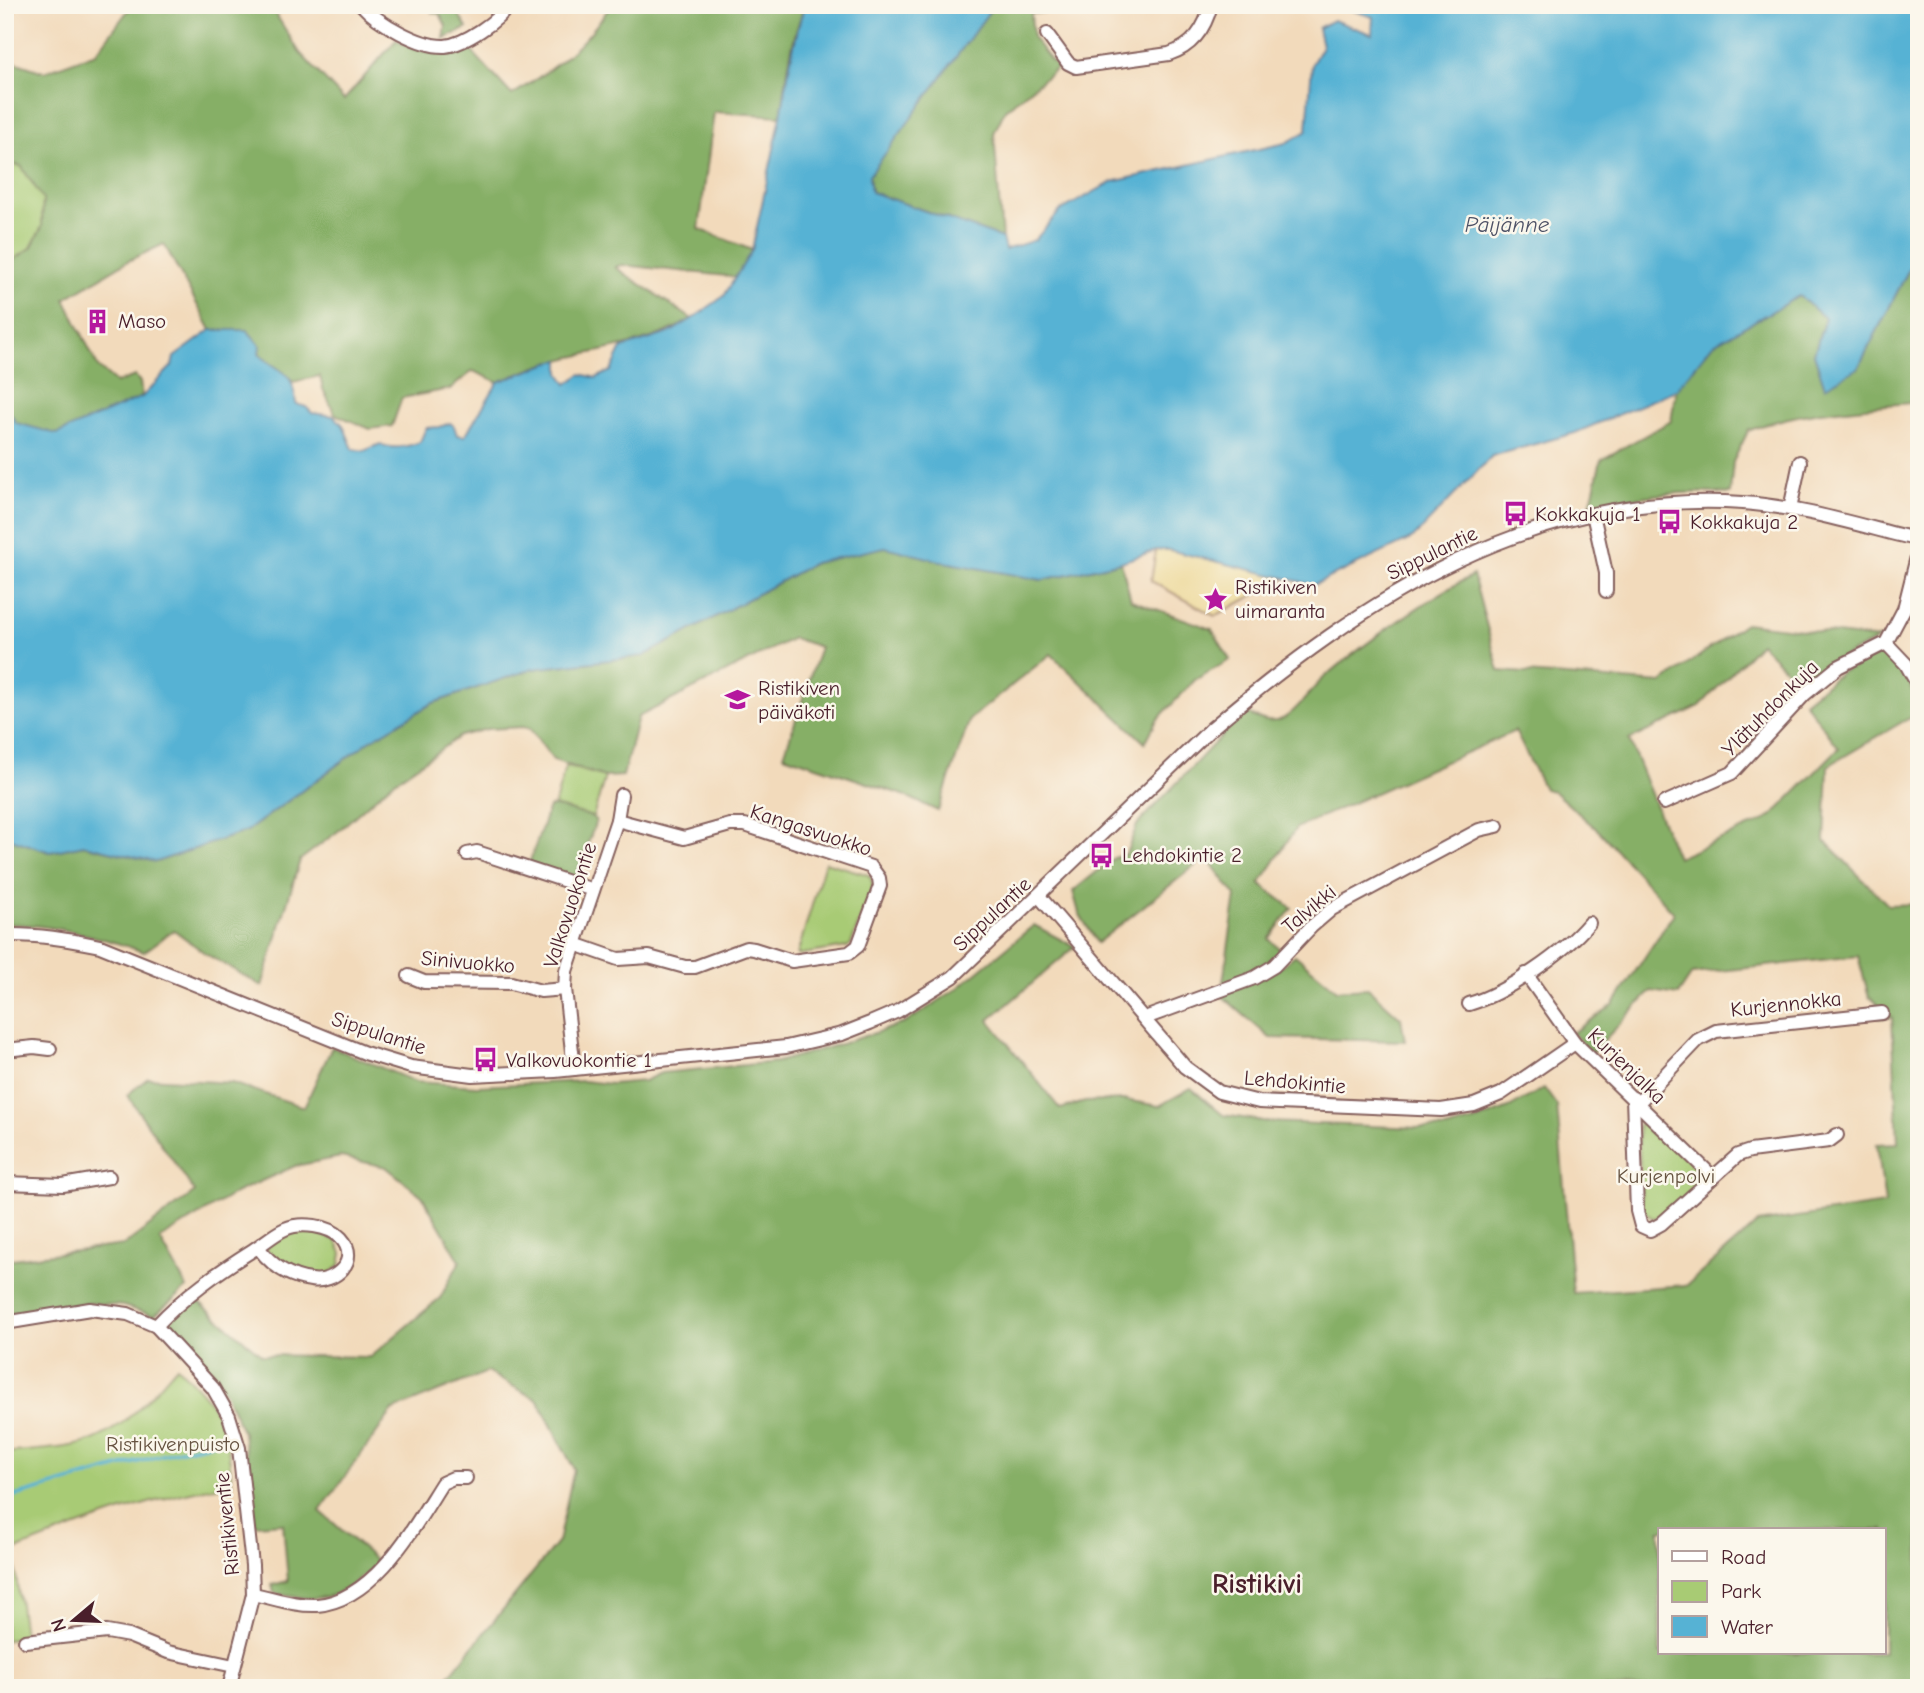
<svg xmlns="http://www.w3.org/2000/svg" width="1924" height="1693" font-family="'Comic Neue',sans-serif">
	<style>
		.green { fill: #a8cb74; stroke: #797550; stroke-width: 2 }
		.forest { fill: #86af66; stroke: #686748; stroke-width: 2; fill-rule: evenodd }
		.sand { fill: #eeda9e; stroke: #9c7c64; stroke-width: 2 }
		.water { fill: #56b2d4; stroke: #506880; stroke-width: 2 }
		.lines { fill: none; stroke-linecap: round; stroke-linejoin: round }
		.stream { stroke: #56b2d4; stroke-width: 3.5 }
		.minor-casing { stroke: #85605d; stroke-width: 16 }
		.minor { stroke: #fff; stroke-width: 12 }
		.labels { text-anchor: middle; stroke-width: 5; stroke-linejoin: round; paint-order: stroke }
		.poi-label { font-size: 21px; fill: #4a1f2b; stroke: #fbf7ec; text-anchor: start }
		.street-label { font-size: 21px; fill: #4a1f2b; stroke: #fbf7ec }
		.park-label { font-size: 21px; fill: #665341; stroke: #fbf7ec }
		.water-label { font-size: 23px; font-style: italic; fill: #4e5266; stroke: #fbf7ec }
		.district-label { font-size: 28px; font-weight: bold; fill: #4a1f2b; stroke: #fbf7ec }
	</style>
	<rect width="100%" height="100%" fill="#fbf7ec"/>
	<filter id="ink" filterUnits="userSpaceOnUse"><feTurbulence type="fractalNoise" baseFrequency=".0143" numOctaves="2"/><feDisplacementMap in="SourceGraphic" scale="14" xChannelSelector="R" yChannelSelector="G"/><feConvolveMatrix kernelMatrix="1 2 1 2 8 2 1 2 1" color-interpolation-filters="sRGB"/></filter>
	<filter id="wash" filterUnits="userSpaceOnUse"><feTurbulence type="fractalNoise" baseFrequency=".00686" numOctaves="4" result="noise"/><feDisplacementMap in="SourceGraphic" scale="28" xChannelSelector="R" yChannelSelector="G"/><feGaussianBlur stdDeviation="1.57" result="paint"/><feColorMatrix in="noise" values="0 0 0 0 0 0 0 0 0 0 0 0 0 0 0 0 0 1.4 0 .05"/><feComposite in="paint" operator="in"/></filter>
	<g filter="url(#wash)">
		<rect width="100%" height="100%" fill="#f2dabb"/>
		<g class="green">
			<path d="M 5,163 L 21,166 L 43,198 L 42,227 L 31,248 L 12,261 L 5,269 Z"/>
			<path d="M 566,766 L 605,777 L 593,817 L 554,806 Z"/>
			<path d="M 825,862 L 866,874 L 870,876 L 873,886 L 851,944 L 847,947 L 797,955 Z"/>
			<path d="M 1645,1119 L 1696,1166 L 1700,1173 C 1701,1187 1666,1217 1652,1218 L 1642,1210 L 1638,1125 Z"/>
			<path d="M 294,1230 L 313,1232 L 336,1240 L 342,1253 L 340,1265 L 327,1276 C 308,1274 274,1268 266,1247 Z"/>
			<path d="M 177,1366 C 192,1382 210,1398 219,1418 C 229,1439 230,1463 232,1484 C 156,1496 85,1523 13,1551 L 24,1635 L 5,1641 L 5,1453 C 28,1450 53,1450 76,1445 C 120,1436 149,1398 177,1366 Z"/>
		</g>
		<g class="forest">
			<path d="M 132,5 L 270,5 L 300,53 L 344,100 L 396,40 C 422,55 439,55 467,46 L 512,95 C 553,69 584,47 611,5 L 806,5 C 790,38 787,80 781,116 L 714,112 L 699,229 L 752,250 L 736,277 L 622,265 L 615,267 L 692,319 C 644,347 607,348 556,361 C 536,366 517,375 498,382 L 473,371 L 450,389 L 402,398 L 392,426 L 370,429 L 335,414 L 323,389 L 320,376 L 293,382 C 284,373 281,370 270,364 C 259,357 253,342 247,330 L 211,330 L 164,244 L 128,261 L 65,299 L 98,367 L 116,383 L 135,376 L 140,382 L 142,397 L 57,435 L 16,423 L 5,403 L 5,269 L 12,261 L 31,248 L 42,227 L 43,199 L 21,166 L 5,163 L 5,59 L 44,72 L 96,53 Z"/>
			<path d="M 433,5 L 453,5 L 467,28 L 444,39 L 446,26 L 440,14 L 432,13 Z"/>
			<path d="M 994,5 L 1054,5 L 1055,11 L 1031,14 L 1033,38 L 1057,68 L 1005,110 L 994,133 L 1002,238 L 871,192 L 869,175 Z"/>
			<path d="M 1919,268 L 1919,402 C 1863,408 1800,409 1748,431 L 1733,462 L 1730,494 C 1683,489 1635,497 1590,506 L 1601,460 L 1671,421 L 1676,390 L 1712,345 L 1799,296 L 1825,318 L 1814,354 L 1825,386 L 1858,368 L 1909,269 Z"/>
			<path d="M 885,546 L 944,562 L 1042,580 L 1121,562 L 1131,600 L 1212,629 L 1230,660 L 1195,680 L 1157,720 L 1145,743 L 1051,654 L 970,719 L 938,811 L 906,796 L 784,755 L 820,647 L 793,638 L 638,717 L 623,776 L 605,777 L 553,760 L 530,729 L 523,727 L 487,729 L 460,736 L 392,783 L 337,832 L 300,860 L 262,986 L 206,954 L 174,930 L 144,952 C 99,936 53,924 5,924 L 5,837 L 50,852 L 83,845 L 156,862 L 247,831 L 371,740 L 433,703 L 532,669 L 644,656 L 814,563 Z"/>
			<path d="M 1473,575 L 1499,671 L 1662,683 L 1745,623 L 1879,639 L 1837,660 L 1803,687 L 1760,643 L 1700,706 L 1629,740 L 1677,858 L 1770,818 L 1839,748 L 1804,702 L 1841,672 L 1885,652 L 1910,682 L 1919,712 L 1828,766 L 1825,841 L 1888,905 L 1919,904 L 1919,1688 L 439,1688 L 558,1542 L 574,1469 L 538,1400 L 487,1372 L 393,1410 L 320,1511 L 378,1562 C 342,1598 323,1605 274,1593 L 272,1585 L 288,1581 L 283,1523 L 255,1525 L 243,1433 L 225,1393 L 173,1333 L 169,1322 L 193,1297 L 262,1355 L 370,1357 L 440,1298 L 460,1261 L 422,1196 L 386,1167 L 341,1157 L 295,1166 L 237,1192 L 160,1239 L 187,1288 L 154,1316 L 123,1306 L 91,1303 L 5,1314 L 5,1260 L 124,1245 L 195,1192 L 127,1095 L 148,1078 L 232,1083 L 304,1107 L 332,1047 L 416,1082 L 477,1086 L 584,1081 L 611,1084 L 644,1081 L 661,1073 L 777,1062 L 844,1043 L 905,1023 L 958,988 L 1034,925 L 1075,947 L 989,1020 L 1060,1109 L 1085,1102 L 1125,1100 L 1159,1106 L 1191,1088 L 1223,1115 L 1269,1122 L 1446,1129 L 1478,1120 L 1509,1108 L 1544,1088 L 1557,1106 L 1573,1293 L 1687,1285 L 1758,1223 L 1885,1204 L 1877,1144 L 1898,1143 L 1892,1017 L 1879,1018 L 1877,1003 L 1869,997 L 1858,956 L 1692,974 L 1678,995 L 1651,991 L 1592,1053 L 1572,1033 L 1613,1005 L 1674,913 L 1601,833 L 1553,791 L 1544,789 L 1515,731 L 1296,828 L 1260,884 L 1292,908 L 1269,939 L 1281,950 C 1265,967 1244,974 1223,982 L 1236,896 L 1206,857 L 1097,943 L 1079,913 L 1073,891 L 1114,858 L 1126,854 L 1137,825 L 1244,712 C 1257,718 1270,726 1284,718 C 1301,708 1311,688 1326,676 C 1373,637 1419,604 1473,575 ZM 1660,1530 L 1884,1530 L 1884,1653 L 1660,1653 Z"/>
			<path d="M 554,806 L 593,817 L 596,821 L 575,880 L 529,864 L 549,807 Z"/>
			<path d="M 1295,955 L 1337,990 L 1368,988 L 1401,1018 L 1405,1041 L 1270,1038 L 1221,995 L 1277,970 Z"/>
		</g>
		<path class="sand" d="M 1156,550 L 1169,550 L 1286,578 L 1215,616 L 1151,581 Z"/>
		<path class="water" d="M 806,5 L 994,5 L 869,176 L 871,192 L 1002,238 L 1005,250 L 1035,240 L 1060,211 L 1112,182 L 1286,143 L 1307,131 L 1312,64 L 1322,46 L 1318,28 L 1333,20 L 1372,34 L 1373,17 L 1335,5 L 1919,5 L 1919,268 L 1909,269 L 1858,368 L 1825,387 L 1814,354 L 1825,318 L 1799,296 L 1712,345 L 1676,390 L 1575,433 L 1492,456 L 1413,538 L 1314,585 L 1169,550 L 1156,550 L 1121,562 L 1042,580 L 944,562 L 885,547 L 814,563 L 644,656 L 532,669 L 433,703 L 371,740 L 247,831 L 156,862 L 84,845 L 50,852 L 5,837 L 5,403 L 16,423 L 57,434 L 142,397 L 172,366 L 174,357 L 211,330 L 247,330 L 260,345 L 259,354 C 282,376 292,366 296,404 L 306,407 L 312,413 L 334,416 L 343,425 L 353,449 L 364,451 L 380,444 C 393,450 406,447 420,442 L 426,428 L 440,427 L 450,423 L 454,426 L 457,435 L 465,436 L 498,382 L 554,361 L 560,360 L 560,373 L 567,384 L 581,374 L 596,378 L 611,371 L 622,348 L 669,333 L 692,319 L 724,296 L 752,250 L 781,116 L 791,58 L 801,16 Z"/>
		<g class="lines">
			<path class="stream" d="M 15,1496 L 177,1451 L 222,1441"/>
		</g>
	</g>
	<g filter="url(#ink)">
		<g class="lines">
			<defs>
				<g id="minor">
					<path d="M 362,5 C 378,23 420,47 445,46 C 465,44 498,21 509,5"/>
					<path d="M 1047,34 L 1068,63 L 1076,67 L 1169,54 C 1193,46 1205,29 1211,5"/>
					<path d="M 1790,509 L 1800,462"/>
					<path d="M 1593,514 L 1606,573 L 1606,591"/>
					<path d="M 1886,643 L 1906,664 L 1919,687"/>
					<path d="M 1664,803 L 1732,773 L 1805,694 L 1838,667 L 1886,643 L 1904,609 L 1919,549"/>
					<path d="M 467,854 L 477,852 L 593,890"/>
					<path d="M 1039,896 L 1185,1067 L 1219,1092 L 1259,1102 L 1441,1110 L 1474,1105 L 1501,1094 L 1575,1043"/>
					<path d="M 5,935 C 38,934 68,939 100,946 L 365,1053 L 411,1067 L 472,1075 L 555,1071 L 786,1047 L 842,1034 L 870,1023 L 898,1011 L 953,977 L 1212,728 C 1365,597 1533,489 1743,503 C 1802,507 1861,526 1919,540"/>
					<path d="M 575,944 L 618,959 L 649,957 L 685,967 L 695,967 L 746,948 L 754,949 L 792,961 L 849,953 L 858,946 L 880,886 L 879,878 L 871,867 L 745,825 L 730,825 L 684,838 L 617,820"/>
					<path d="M 1526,974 L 1575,1043 L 1712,1176"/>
					<path d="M 409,976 L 424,982 L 511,983 L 541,991 L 565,989"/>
					<path d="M 1469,1004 C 1506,993 1564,953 1589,923"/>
					<path d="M 1145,1018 L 1254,978 L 1274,966 L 1311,927 L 1332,909 L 1479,830 L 1497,826"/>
					<path d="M 5,1050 L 34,1047 L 50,1049"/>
					<path d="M 574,1069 L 565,989 L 566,971 L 617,820 L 621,795"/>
					<path d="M 1633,1098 L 1637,1211 L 1641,1226 L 1650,1230 L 1661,1224 L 1738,1155 L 1750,1151 L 1829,1141 L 1837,1135"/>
					<path d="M 1638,1103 L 1698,1040 L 1716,1031 L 1882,1013"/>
					<path d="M 5,1183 L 63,1185 L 109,1177"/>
					<path d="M 5,1323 L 90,1309 L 128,1314 L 156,1326 L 213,1388 L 229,1416 L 239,1448 L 252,1565 L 253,1594 L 229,1688"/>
					<path d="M 156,1326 C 185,1295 218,1272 253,1250 C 264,1243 274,1234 285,1229 C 300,1222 329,1225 341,1238 C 361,1260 335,1284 311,1280 C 288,1277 271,1265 258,1247"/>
					<path d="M 253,1594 C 274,1598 295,1606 317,1605 C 375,1600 414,1527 442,1483 L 453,1478 L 466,1478"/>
					<path d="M 25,1641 L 107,1632 L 129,1636 L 168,1652 L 234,1666"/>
				</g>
			</defs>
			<use href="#minor" class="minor-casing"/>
			<use href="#minor" class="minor"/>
		</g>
	</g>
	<defs>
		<symbol id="building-bare" viewBox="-9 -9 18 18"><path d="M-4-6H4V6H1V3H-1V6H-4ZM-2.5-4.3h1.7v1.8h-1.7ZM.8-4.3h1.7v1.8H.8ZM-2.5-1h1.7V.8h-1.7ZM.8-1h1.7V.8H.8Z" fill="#b5179e" stroke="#fbf7ec" stroke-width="2.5" paint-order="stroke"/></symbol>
		<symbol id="bus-bare" viewBox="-9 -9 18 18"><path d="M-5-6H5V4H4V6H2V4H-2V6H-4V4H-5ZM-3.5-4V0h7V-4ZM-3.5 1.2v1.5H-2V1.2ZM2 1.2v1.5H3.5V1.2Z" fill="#b5179e" stroke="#fbf7ec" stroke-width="2.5" paint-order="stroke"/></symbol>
		<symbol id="sight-bare" viewBox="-9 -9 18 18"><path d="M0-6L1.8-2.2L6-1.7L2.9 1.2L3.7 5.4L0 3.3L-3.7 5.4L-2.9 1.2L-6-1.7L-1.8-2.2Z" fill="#b5179e" stroke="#fbf7ec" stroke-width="2.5" paint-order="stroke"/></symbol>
		<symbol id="school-bare" viewBox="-9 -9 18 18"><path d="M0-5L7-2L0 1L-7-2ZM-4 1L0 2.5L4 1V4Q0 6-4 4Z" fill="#b5179e" stroke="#fbf7ec" stroke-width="2.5" paint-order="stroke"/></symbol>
	</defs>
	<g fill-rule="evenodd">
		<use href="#building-bare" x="80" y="304" width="35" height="35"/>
		<use href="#bus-bare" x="1498" y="496" width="35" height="35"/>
		<use href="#bus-bare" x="1652" y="504" width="35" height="35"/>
		<use href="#sight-bare" x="1198" y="582" width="35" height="35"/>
		<use href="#school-bare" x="720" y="682" width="35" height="35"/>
		<use href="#bus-bare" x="1084" y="838" width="35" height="35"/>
		<use href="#bus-bare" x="468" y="1042" width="35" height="35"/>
	</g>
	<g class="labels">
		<g class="poi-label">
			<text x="118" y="328">Maso</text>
			<text x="1535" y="521">Kokkakuja 1</text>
			<text x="1690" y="529">Kokkakuja 2</text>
			<text x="1235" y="594">Ristikiven<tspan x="1235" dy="24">uimaranta</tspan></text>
			<text x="758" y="695">Ristikiven<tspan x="758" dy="24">päiväkoti</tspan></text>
			<text x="1122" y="862">Lehdokintie 2</text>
			<text x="506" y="1067">Valkovuokontie 1</text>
		</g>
		<g class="street-label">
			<text transform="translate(1432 553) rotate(-26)" y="7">Sippulantie</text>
			<text transform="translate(1770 708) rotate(-45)" y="7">Ylätuhdonkuja</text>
			<text transform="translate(811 830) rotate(18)" y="7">Kangasvuokko</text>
			<text transform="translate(570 905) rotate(-72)" y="7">Valkovuokontie</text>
			<text transform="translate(1309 909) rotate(-40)" y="7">Talvikki</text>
			<text transform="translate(992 914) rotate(-43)" y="7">Sippulantie</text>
			<text transform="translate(468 962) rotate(5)" y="7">Sinivuokko</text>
			<text transform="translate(1786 1004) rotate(-6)" y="7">Kurjennokka</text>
			<text transform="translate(379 1033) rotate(18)" y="7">Sippulantie</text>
			<text transform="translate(1627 1066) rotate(44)" y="7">Kurjenjalka</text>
			<text transform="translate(1295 1082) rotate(5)" y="7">Lehdokintie</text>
			<text transform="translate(227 1524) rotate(-96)" y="7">Ristikiventie</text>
		</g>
		<g class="park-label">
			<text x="1666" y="1183">Kurjenpolvi</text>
			<text x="173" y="1451">Ristikivenpuisto</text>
		</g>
		<g class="water-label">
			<text x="1507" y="232">Päijänne</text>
		</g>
		<g class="district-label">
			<text x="1257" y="1593">Ristikivi</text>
		</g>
	</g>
	<rect width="1924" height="1693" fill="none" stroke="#fbf7ec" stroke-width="28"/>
	<rect x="1658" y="1528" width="228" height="126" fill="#fbf7ec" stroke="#b4a19f" stroke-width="2"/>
	<rect x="1672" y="1551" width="35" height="10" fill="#ffffff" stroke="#b4a19f" stroke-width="2"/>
	<text x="1721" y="1564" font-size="21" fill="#4a1f2b">Road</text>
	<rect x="1672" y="1581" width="35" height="21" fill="#a8cb74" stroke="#b4a19f" stroke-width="2"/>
	<text x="1721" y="1598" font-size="21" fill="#4a1f2b">Park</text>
	<rect x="1672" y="1616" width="35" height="21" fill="#56b2d4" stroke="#b4a19f" stroke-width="2"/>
	<text x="1721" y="1634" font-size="21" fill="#4a1f2b">Water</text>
	<g transform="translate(74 1620) rotate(251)" stroke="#fbf7ec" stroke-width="5" paint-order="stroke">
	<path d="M0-5L12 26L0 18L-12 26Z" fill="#4a1f2b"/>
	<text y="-10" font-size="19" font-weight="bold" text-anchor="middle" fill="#4a1f2b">N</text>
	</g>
</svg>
